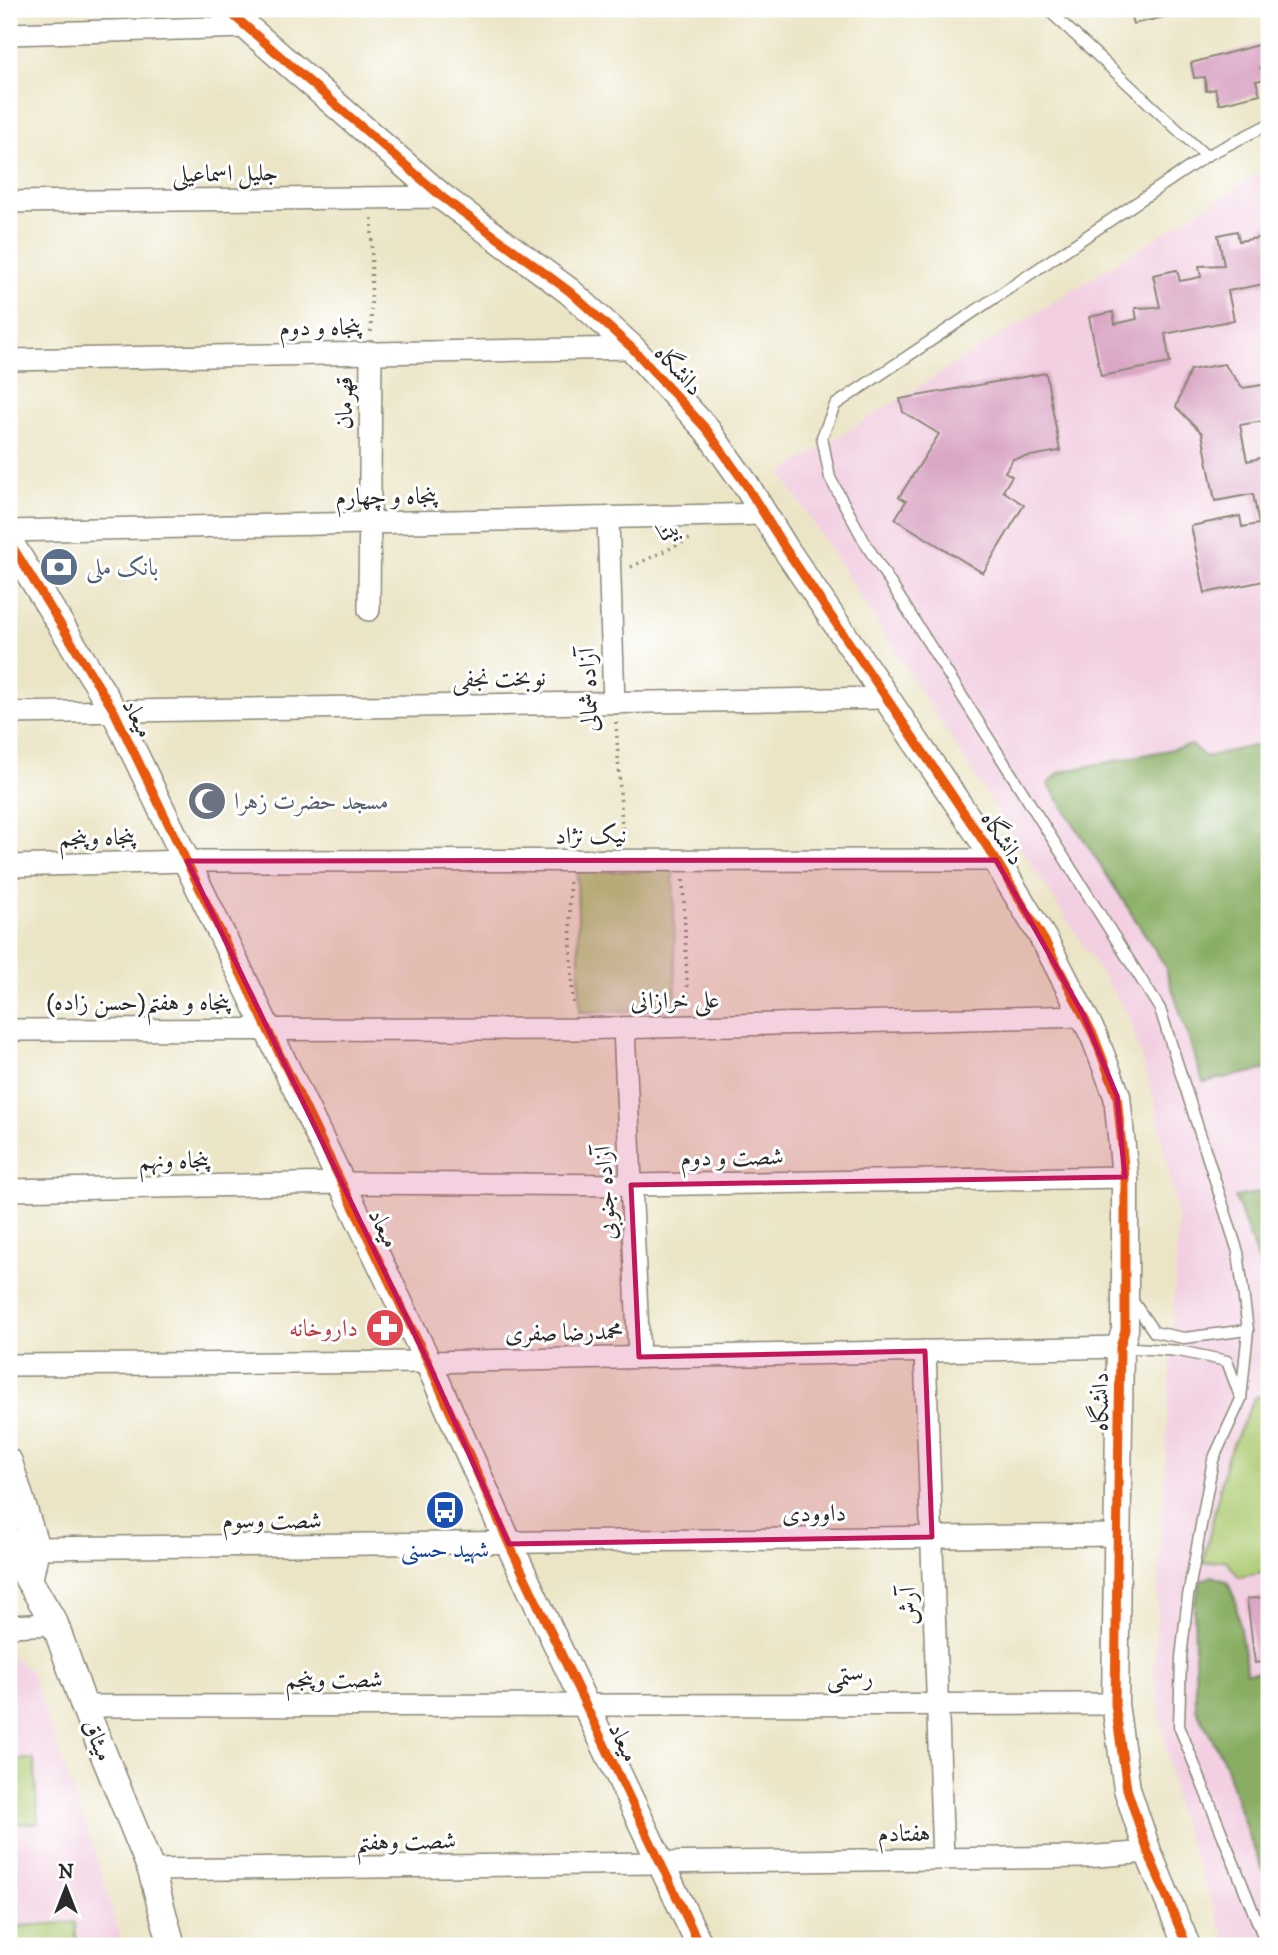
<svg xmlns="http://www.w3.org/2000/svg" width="1278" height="1955" font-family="'IM FELL DW Pica',Amiri,serif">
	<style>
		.built { fill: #f2cfe1 }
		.green { fill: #acca71; stroke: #6c7a4e; stroke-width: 2 }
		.forest { fill: #89ae63; stroke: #5a6c47; stroke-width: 2 }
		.building { fill: #daa6c5 }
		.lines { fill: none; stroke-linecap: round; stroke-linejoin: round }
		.service-casing { stroke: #8b8878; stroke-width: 13 }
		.minor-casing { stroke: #8b8878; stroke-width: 24 }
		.tertiary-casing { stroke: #8b8878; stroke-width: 29 }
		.path { stroke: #8b8878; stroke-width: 3.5; stroke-dasharray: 2 5; stroke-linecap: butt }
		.service { stroke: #fff; stroke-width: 10 }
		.minor { stroke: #fff; stroke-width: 21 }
		.tertiary { stroke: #fff; stroke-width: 26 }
		.cycleway-casing { stroke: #fff; stroke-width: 13 }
		.cycleway { stroke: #e8590c; stroke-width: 9 }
		.marked { fill: #c2185b; fill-opacity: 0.2; stroke: #c2185b; stroke-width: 5; stroke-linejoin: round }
		.labels { text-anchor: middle; stroke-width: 6; stroke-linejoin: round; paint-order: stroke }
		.street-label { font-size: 24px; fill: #2b2b2b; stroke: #fff }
		.service-label { font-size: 24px; fill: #4e5e75; stroke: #fff; text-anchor: start }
		.worship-label { font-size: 24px; fill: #5b616d; stroke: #fff; text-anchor: start }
		.health-label { font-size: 24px; fill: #be3a42; stroke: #fff; text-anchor: end }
		.transit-label { font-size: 24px; fill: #164399; stroke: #fff }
	</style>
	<rect width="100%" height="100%" fill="#fff"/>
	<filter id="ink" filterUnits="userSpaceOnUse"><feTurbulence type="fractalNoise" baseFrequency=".0143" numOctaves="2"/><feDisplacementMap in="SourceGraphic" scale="14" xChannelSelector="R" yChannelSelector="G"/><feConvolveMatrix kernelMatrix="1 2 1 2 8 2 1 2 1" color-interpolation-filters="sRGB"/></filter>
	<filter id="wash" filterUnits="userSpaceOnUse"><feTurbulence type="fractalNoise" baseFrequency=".00686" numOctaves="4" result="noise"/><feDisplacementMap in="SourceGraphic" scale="28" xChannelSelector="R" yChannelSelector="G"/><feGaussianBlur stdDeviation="1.57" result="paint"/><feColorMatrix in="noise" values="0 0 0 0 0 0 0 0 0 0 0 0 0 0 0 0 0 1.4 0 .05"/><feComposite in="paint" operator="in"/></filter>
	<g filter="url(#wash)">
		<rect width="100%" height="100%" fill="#ebe5c6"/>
		<g class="built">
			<path d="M 1269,167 L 1269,1946 L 1228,1946 L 1176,1808 L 1154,1674 L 1178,1220 L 1154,1099 L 1128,1015 L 781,473 Z"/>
			<path d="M 9,1655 L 30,1670 L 92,1843 L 123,1946 L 9,1946 Z"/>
		</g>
		<g class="green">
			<path d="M 673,870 L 676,1010 L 580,1012 L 577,872 Z"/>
			<path d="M 1269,1396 L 1269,1572 L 1239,1577 L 1226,1560 L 1203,1563 L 1227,1457 L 1255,1397 Z"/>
			<path d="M 34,1759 L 38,1823 L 9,1824 L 9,1760 Z"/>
			<path d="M 75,1922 L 77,1946 L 9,1946 L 9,1927 Z"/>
		</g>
		<g class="forest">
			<path d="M 1269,742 L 1269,1069 L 1203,1082 L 1164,964 L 1048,784 L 1060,772 L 1192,745 L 1205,757 Z"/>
			<path d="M 1269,1191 L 1269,1291 L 1235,1197 Z"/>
			<path d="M 1212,1576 L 1227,1581 L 1235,1599 L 1247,1673 L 1269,1671 L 1269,1884 L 1247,1832 L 1224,1761 L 1196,1709 L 1194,1604 L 1201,1581 Z"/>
		</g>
		<g id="blocks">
			<g class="building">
				<path d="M 1129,9 L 1172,9 L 1173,15 L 1133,24 Z"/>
				<path d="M 1265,43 L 1269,64 L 1260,67 L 1265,79 L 1256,81 L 1260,94 L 1219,104 L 1215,89 L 1206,91 L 1205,77 L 1194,78 L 1191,63 Z"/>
				<path d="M 1269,224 L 1269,283 L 1228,291 L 1234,320 L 1165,334 L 1170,363 L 1101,376 L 1089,317 L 1113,312 L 1115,324 L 1137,319 L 1135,308 L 1160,307 L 1153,275 L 1177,270 L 1180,281 L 1201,277 L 1199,266 L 1224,265 L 1218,235 L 1237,231 L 1239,241 L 1264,237 L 1262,226 Z"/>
				<path d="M 1224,364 L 1243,388 L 1269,384 L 1269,420 L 1240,425 L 1247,461 L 1269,456 L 1269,580 L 1205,593 L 1191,526 L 1240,516 L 1242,527 L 1259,524 L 1253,494 L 1215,501 L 1202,433 L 1176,407 L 1190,370 Z"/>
				<path d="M 1046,373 L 1060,451 L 1013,459 L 1005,472 L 1012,476 L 1003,491 L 1024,505 L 983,573 L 895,519 L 906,501 L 899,497 L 939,434 L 903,412 L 900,399 Z"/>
				<path d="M 1269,1590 L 1269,1661 L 1255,1663 L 1247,1599 L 1265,1597 Z"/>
			</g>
		</g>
	</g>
	<g filter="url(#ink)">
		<use href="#blocks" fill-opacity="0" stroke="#8b8878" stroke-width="2"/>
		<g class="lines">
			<defs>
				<g id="service">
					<path d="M 1047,9 L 1206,156"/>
					<path d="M 1130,1297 L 1154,1332 L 1184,1338 L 1248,1330"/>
					<path d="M 1120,1347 L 1179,1351 L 1227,1361 L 1239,1394"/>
					<path d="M 1267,1946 L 1179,1726 L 1181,1658 L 1188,1596 L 1213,1460 L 1241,1399 L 1248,1330 L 1238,1252 L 1160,1009 L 867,546 L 830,478 L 822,437 L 835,405 L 1206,156 L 1269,124"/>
				</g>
				<g id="minor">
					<path d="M 9,34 L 247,27"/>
					<path d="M 9,202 L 442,197"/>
					<path d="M 9,360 L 632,348"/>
					<path d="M 608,518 L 614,703"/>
					<path d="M 9,531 L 764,514"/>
					<path d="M 369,610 L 371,352"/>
					<path d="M 9,713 L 885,698"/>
					<path d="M 9,866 L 187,861 L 996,860"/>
					<path d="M 624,1028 L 639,1357"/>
					<path d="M 9,1030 L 574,1029 L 1084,1016"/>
					<path d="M 9,1190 L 341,1183 L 631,1185 L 1125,1177"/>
					<path d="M 925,1351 L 943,1859"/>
					<path d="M 9,1365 L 428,1362 L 1120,1347"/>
					<path d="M 36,1548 L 1119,1535"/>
					<path d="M 9,1626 L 55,1624"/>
					<path d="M 84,1706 L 1115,1704"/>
					<path d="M 151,1870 L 1086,1857 L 1148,1852"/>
				</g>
				<g id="tertiary">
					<path d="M 226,9 L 442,197 L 569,291 L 632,348 L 707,430 L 746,485 L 785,548 L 996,860 L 1046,943 L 1094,1036 L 1117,1096 L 1125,1177 L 1125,1330 L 1120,1347 L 1115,1704 L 1127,1789 L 1148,1852 L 1187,1946"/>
					<path d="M 9,541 L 114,711 L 428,1362 L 509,1544 L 700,1946"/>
					<path d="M 9,1462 L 36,1548 L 29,1581"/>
					<path d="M 9,1541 L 15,1557 L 55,1624 L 84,1706 L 151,1870 L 172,1946"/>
				</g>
			</defs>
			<use href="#service" class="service-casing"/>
			<use href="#minor" class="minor-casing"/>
			<use href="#tertiary" class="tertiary-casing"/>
			<g class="path">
				<path d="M 371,332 L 372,217"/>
				<path d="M 631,567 L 694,537"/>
				<path d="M 616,722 L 623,841"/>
				<path d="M 683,880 L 688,1005"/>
				<path d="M 569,882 L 573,1008"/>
			</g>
			<use href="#service" class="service"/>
			<use href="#minor" class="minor"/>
			<use href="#tertiary" class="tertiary"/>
			<defs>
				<g id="cycleway">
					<path d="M 226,9 L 442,197 L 569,291 L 632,348 L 707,430 L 746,485 L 785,548 L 996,860 L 1046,943 L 1094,1036 L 1117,1096 L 1125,1177 L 1125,1330 L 1120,1347 L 1115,1704 L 1127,1789 L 1148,1852 L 1187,1946"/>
					<path d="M 9,541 L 114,711 L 428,1362 L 509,1544 L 700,1946"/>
				</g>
			</defs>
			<use href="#cycleway" class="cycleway-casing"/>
			<use href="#cycleway" class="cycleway"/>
		</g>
	</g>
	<path class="marked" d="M 996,860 L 1084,1016 L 1117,1096 L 1125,1177 L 631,1185 L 639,1357 L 925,1351 L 932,1537 L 509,1544 L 428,1362 L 187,861 Z"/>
	<defs>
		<symbol id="bank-disc" viewBox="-11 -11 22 22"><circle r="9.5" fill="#5c6f8a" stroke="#fff"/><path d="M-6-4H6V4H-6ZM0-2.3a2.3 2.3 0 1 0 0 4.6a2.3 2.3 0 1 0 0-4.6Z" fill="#fff"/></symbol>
		<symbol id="mosque-disc" viewBox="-11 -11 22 22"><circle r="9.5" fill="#6b7280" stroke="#fff"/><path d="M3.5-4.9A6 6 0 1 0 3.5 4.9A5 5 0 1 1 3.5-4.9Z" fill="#fff"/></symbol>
		<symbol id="pharmacy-disc" viewBox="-11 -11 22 22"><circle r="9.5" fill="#e0444e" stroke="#fff"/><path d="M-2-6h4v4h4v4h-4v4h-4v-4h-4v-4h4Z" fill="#fff"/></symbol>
		<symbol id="bus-disc" viewBox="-11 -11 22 22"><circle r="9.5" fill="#1a4fb4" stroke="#fff"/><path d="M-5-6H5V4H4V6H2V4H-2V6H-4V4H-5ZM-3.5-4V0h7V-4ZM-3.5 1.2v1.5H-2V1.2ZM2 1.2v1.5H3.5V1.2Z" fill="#fff"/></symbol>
	</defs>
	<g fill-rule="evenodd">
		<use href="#bank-disc" x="37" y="545" width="44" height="44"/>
		<use href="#mosque-disc" x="185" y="779" width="44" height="44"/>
		<use href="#pharmacy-disc" x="363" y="1306" width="44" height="44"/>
		<use href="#bus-disc" x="423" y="1488" width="44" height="44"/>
	</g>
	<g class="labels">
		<g class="street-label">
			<text transform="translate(225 173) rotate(-1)" y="8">جلیل اسماعیلی</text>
			<text transform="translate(320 327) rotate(-1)" y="8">پنجاه و دوم</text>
			<text transform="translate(679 370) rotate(48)" y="8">دانشگاه</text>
			<text transform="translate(344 403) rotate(-90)" y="8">قهرمان</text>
			<text transform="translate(386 496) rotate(-1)" y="8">پنجاه و چهارم</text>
			<text transform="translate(668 530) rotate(-25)" y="8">بیتا</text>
			<text transform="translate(499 678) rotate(-1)" y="8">نوبخت نجفی</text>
			<text transform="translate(588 690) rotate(-92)" y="8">آزاده شمالی</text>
			<text transform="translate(138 718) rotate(63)" y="8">میعاد</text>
			<text transform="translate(591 835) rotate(-1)" y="8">نیک نژاد</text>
			<text transform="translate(97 837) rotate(-1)" y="8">پنجاه وپنجم</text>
			<text transform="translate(1003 838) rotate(57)" y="8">دانشگاه</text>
			<text transform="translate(675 1000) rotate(-1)" y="8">علی خرازانی</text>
			<text x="138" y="1010">(حسن زاده)پنجاه و هفتم</text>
			<text transform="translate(732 1157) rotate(-1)" y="8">شصت و دوم</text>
			<text transform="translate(174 1160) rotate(-1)" y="8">پنجاه ونهم</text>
			<text transform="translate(605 1193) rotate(-93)" y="8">آزاده جنوبی</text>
			<text transform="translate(384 1228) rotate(64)" y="8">میعاد</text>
			<text transform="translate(564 1332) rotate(-1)" y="8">محمدرضا صفری</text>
			<text transform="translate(1100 1402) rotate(-90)" y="8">دانشگاه</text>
			<text transform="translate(814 1513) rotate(-1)" y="8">داوودی</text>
			<text x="272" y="1528">شصت وسوم</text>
			<text transform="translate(908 1606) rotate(-92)" y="8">آرش</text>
			<text x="850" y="1685">رستمی</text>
			<text x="334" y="1687">شصت وپنجم</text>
			<text transform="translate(98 1740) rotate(68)" y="8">میثاق</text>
			<text transform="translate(624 1742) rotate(65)" y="8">میعاد</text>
			<text transform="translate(904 1833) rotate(-1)" y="8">هفتادم</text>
			<text transform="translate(406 1841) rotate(-1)" y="8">شصت وهفتم</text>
		</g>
		<g class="service-label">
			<text x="86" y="575">بانک ملی</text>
		</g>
		<g class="worship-label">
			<text x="234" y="809">مسجد حضرت زهرا</text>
		</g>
		<g class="health-label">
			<text x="358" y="1336">داروخانه</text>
		</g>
		<g class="transit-label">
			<text x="445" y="1557">شهید حسنی</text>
		</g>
	</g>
	<rect width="1278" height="1955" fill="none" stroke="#fff" stroke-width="35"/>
	<g transform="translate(66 1888)" stroke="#ffffff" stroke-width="5" paint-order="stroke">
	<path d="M0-5L12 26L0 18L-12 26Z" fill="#2b2b2b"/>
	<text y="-10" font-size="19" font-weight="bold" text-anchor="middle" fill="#2b2b2b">N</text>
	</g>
</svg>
